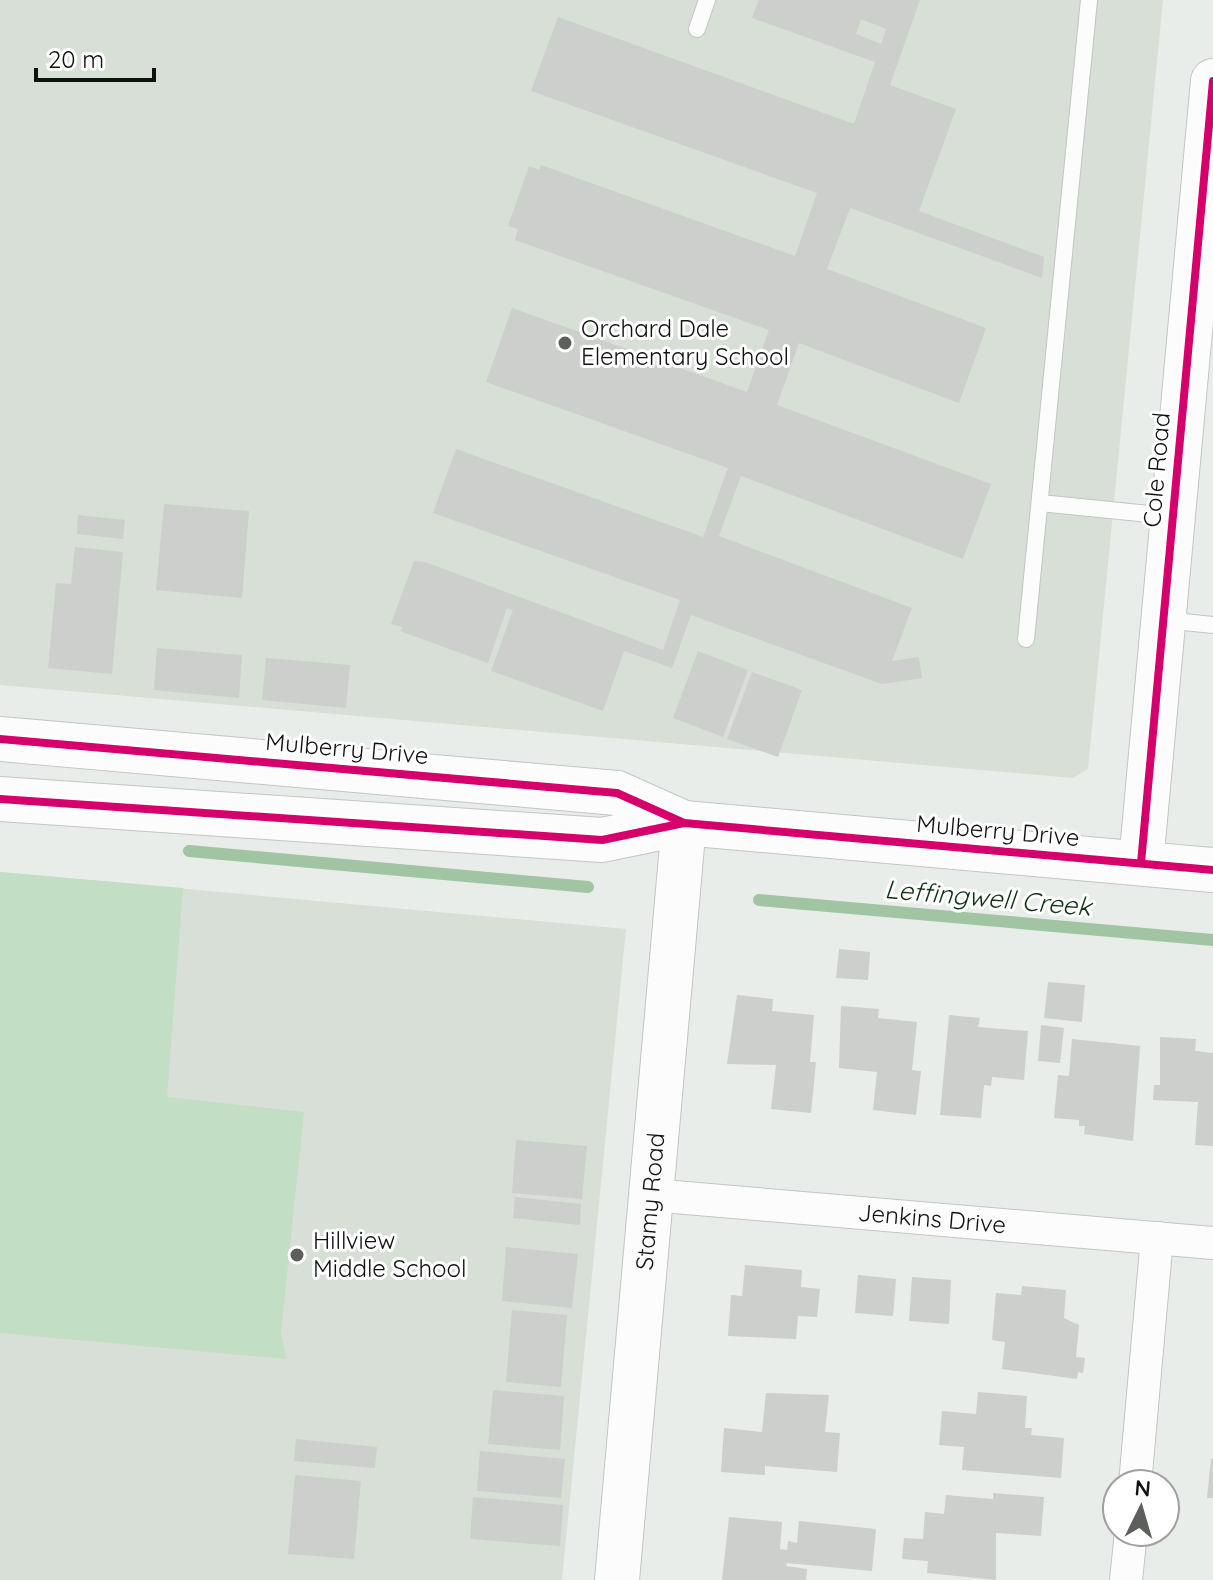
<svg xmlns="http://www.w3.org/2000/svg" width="1213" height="1580" font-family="Quicksand,sans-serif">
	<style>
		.built { fill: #d7dfd7 }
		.green { fill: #c2dec4 }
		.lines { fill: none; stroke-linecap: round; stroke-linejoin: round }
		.stream { stroke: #a1c4a3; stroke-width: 12 }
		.building { fill: #cccfcc; fill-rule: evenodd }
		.lane-casing { stroke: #c3c6c4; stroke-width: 18 }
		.street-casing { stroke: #c3c6c4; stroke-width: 34 }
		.secondary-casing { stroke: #c3c6c4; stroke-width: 46 }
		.lane { stroke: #fcfcfc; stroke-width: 16 }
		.street { stroke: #fcfcfc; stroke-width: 32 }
		.secondary { stroke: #fcfcfc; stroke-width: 44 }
		.cycleway-casing { stroke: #fff; stroke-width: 13 }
		.cycleway { stroke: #d6006c; stroke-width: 8 }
		.poi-dot { fill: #5c5f5c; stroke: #fff; stroke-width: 3 }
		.labels { text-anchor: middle; stroke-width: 6; stroke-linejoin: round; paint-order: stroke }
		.poi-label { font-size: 24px; fill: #101210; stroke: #fff; text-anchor: start }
		.street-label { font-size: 24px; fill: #101210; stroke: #fff }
		.water-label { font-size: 26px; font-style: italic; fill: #0f3314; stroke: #fff }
	</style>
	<rect width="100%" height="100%" fill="#e8ede9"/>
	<g class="built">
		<path d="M 0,0 L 1163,0 L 1088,769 L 1073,778 L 0,685 Z"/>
		<path d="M 0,872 L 626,929 L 562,1580 L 0,1580 Z"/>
	</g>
	<path class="green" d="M 0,872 L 183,888 L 167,1097 L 304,1112 L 281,1332 L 286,1359 L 0,1333 Z"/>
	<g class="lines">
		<g class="stream">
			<path d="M 189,851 L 588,887"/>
			<path d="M 759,900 L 1213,940"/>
		</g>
	</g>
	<g class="building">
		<path d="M 759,0 L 920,0 L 890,85 L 956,109 L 919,211 L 1044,257 L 1042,278 L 850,208 L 827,269 L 986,328 L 959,403 L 799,343 L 777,405 L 991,484 L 963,559 L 741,476 L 719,536 L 912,608 L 892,661 L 919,657 L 922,678 L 882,684 L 691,615 L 672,668 L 624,651 L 603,711 L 491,671 L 513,610 L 507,608 L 488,663 L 400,631 L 402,627 L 391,624 L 414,561 L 425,562 L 663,650 L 680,600 L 433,513 L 456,449 L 703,537 L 728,468 L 486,382 L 512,308 L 747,392 L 769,330 L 515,240 L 518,229 L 508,226 L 529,166 L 539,170 L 541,165 L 795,256 L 817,193 L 531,91 L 558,17 L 854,124 L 875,62 L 752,18 ZM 861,19 L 886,29 L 881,44 L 856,34 Z"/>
		<path d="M 164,504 L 249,511 L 242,598 L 156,590 Z"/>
		<path d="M 78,515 L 125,520 L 123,539 L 77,534 Z"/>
		<path d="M 75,547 L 123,552 L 112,674 L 48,668 L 56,583 L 71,584 Z"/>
		<path d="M 157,648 L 242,655 L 239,698 L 154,690 Z"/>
		<path d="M 698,651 L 748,670 L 723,737 L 673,718 Z"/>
		<path d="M 266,658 L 350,665 L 346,708 L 262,700 Z"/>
		<path d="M 752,672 L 802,690 L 778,757 L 727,739 Z"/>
		<path d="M 839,949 L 870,952 L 868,980 L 836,978 Z"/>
		<path d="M 1048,982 L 1085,985 L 1082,1022 L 1044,1018 Z"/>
		<path d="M 737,995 L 773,999 L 772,1011 L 814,1015 L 810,1062 L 816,1062 L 811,1113 L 771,1109 L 776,1065 L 727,1064 Z"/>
		<path d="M 841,1006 L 879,1009 L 878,1018 L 917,1022 L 912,1070 L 921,1071 L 916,1115 L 873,1110 L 877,1072 L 839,1068 Z"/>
		<path d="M 949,1015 L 980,1018 L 978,1027 L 1028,1031 L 1024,1080 L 992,1077 L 991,1086 L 984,1085 L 981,1118 L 940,1115 Z"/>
		<path d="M 1041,1025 L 1064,1028 L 1060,1063 L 1038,1061 Z"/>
		<path d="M 1160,1037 L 1196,1039 L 1195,1051 L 1213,1053 L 1213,1146 L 1195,1145 L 1198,1102 L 1153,1100 L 1154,1085 L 1160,1085 Z"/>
		<path d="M 1072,1039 L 1140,1046 L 1133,1141 L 1084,1134 L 1085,1126 L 1079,1126 L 1079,1120 L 1054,1118 L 1058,1075 L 1069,1076 Z"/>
		<path d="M 516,1140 L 587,1146 L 582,1199 L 512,1193 Z"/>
		<path d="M 515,1197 L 581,1204 L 580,1225 L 513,1218 Z"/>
		<path d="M 506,1247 L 578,1254 L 572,1308 L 502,1301 Z"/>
		<path d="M 745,1265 L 802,1270 L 801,1287 L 820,1289 L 817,1317 L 798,1316 L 796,1339 L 728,1336 L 731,1295 L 742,1296 Z"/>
		<path d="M 858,1275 L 896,1279 L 893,1316 L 855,1313 Z"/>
		<path d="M 912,1277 L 951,1280 L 949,1324 L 909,1321 Z"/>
		<path d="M 1022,1286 L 1066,1290 L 1064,1318 L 1079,1325 L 1076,1357 L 1085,1358 L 1083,1373 L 1078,1372 L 1077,1379 L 1002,1369 L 1005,1342 L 992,1340 L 996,1293 L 1021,1295 Z"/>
		<path d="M 512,1310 L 567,1315 L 561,1387 L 506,1382 Z"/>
		<path d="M 493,1390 L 564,1396 L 560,1450 L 488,1444 Z"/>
		<path d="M 978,1392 L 1027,1396 L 1025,1428 L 1032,1428 L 1031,1435 L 1064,1438 L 1061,1478 L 962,1470 L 964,1447 L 939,1445 L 942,1411 L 976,1414 Z"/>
		<path d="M 766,1393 L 829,1395 L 825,1432 L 840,1433 L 837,1472 L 765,1466 L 765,1475 L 721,1472 L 724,1428 L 762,1432 Z"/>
		<path d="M 296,1439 L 377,1447 L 375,1468 L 294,1461 Z"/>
		<path d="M 480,1451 L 565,1459 L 561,1498 L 477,1491 Z"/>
		<path d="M 1211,1459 L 1213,1459 L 1213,1498 L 1207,1498 Z"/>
		<path d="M 295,1475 L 361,1481 L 354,1559 L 288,1554 Z"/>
		<path d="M 993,1493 L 1044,1497 L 1041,1536 L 996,1533 L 996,1580 L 927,1573 L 928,1561 L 902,1559 L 904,1538 L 923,1539 L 925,1512 L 944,1514 L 946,1495 L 993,1499 Z"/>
		<path d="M 473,1497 L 563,1505 L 560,1546 L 470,1539 Z"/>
		<path d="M 729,1517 L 782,1522 L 780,1549 L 787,1550 L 788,1541 L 797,1543 L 799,1521 L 876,1529 L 872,1571 L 787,1563 L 786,1566 L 807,1569 L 806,1580 L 722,1580 Z"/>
	</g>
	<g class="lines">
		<defs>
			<g id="lane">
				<path d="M 697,29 L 707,0"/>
				<path d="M 1040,503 L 1169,516"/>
				<path d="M 1165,620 L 1213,625"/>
				<path d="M 1026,639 L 1089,0"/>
			</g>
			<g id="street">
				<path id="s1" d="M 651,1195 L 1213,1243"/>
				<path d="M 1135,1484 L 1157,1238"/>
				<path d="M 1126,1580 L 1131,1532"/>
			</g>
			<g id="secondary">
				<path d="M 0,739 L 617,793 L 684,823"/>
				<path d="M 0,799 L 602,840 L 684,823 L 1213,870"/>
				<path d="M 1141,863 L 1213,81"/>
				<path id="s2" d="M 617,1580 L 684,823"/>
			</g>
		</defs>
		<use href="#lane" class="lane-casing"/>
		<use href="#street" class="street-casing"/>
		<use href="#secondary" class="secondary-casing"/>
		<use href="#lane" class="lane"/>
		<use href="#street" class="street"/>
		<use href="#secondary" class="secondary"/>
		<defs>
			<g id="cycleway">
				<path d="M 0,739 L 617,793 L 684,823"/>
				<path d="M 0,799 L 602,840 L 684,823 L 1213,870"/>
				<path d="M 1141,863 L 1213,81"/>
			</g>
		</defs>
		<use href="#cycleway" class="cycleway-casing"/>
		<use href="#cycleway" class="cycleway"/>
	</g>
	<g class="poi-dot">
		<circle cx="565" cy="343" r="8"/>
		<circle cx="297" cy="1255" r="8"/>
	</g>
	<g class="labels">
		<g class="poi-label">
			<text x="581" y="337">Orchard Dale<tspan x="581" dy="28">Elementary School</tspan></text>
			<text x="313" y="1249">Hillview<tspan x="313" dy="28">Middle School</tspan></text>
		</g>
		<g class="street-label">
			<text transform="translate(1157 470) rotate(-85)" y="8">Cole Road</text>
			<text transform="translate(347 749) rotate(5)" y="8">Mulberry Drive</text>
			<text transform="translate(998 831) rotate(5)" y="8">Mulberry Drive</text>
			<text dy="8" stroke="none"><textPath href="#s2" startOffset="380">Stamy Road</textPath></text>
			<text dy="8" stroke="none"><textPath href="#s1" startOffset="282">Jenkins Drive</textPath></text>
		</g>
		<g class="water-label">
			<text transform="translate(988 898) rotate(5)" y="9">Leffingwell Creek</text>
		</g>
	</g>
	<g transform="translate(1141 1508) rotate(5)"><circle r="38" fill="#ffffff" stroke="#9fa09f" stroke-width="2"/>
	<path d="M0-6L14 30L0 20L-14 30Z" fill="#5c5f5c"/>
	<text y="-12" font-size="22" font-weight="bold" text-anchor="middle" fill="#101210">N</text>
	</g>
	<path d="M36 68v12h118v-12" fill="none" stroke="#101210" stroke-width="4"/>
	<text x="48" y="68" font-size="24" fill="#101210" stroke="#ffffff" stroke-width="6" paint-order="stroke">20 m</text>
</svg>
